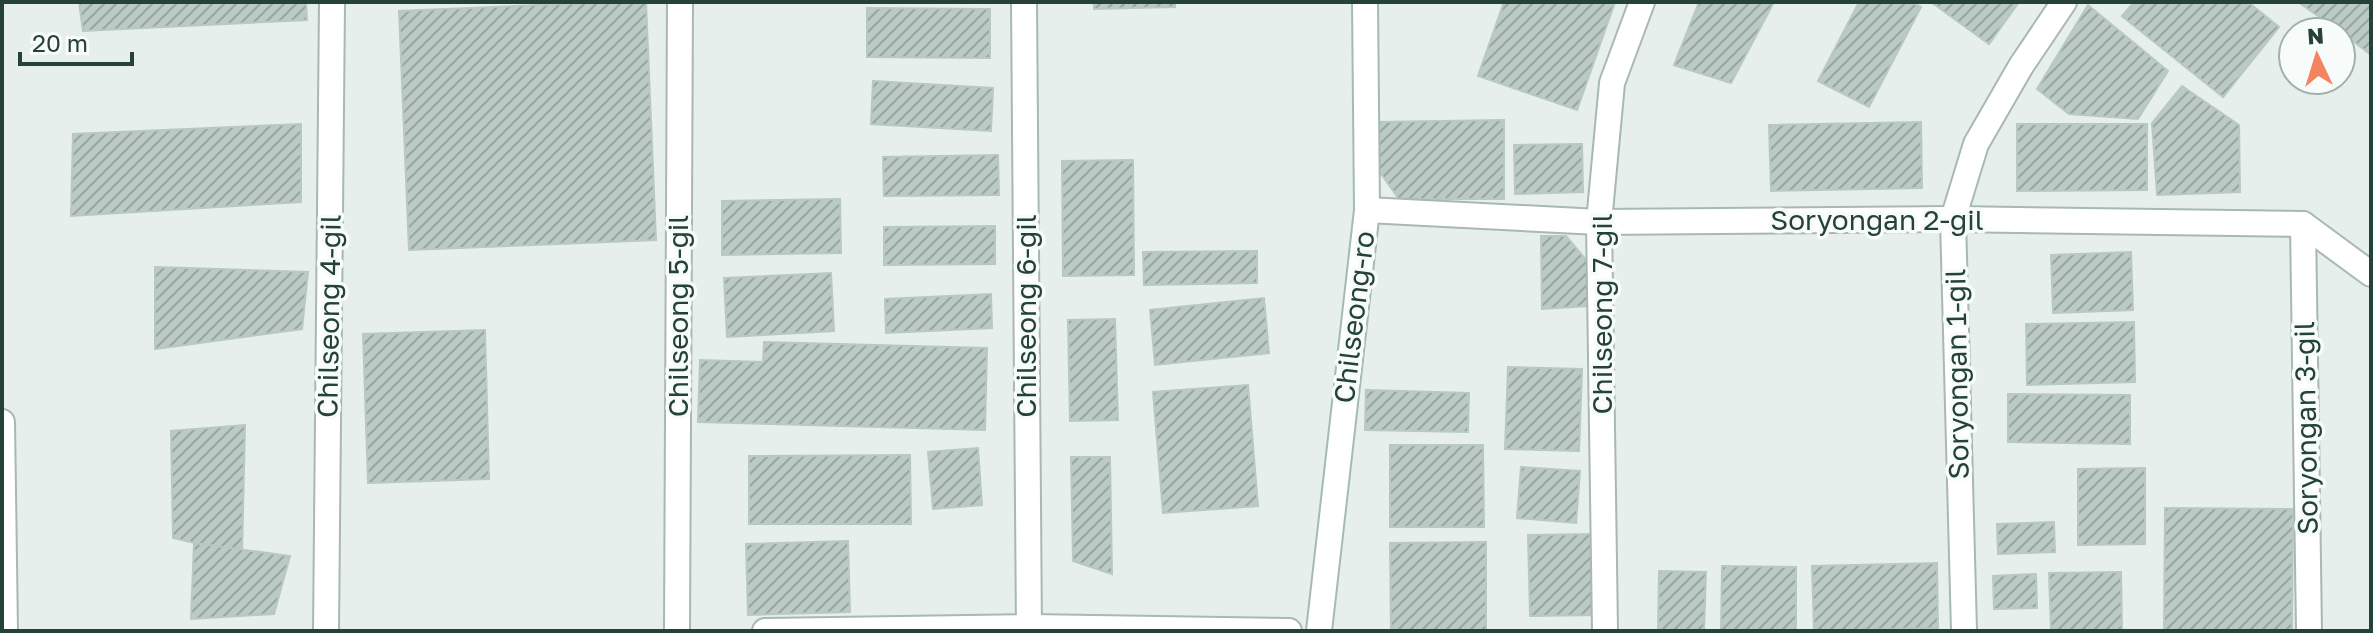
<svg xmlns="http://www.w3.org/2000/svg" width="2373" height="633" font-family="'Golos Text',sans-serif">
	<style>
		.building { fill: url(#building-hatch); stroke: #b8c9c2; stroke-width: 2 }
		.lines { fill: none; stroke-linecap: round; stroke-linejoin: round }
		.street-casing { stroke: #a8b8b2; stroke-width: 28 }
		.secondary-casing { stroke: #a4bbb3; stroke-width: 28 }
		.street { stroke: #fff; stroke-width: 24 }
		.secondary { stroke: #fff; stroke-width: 24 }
		.labels { text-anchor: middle; stroke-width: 7; stroke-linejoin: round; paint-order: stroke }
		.street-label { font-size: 28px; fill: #24423a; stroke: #f7fbf9 }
	</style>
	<defs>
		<pattern id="building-hatch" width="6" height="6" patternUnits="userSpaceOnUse" patternTransform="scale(2)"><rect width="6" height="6" fill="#bbcac4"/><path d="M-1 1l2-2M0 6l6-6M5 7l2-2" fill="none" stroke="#98a6a0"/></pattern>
	</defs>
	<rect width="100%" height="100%" fill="#e6efeb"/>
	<g class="building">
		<path d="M 79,2 L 306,2 L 307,20 L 83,31 Z"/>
		<path d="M 607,2 L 646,2 L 656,240 L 409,250 L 399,11 Z"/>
		<path d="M 1094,2 L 1175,2 L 1175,7 L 1094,9 Z"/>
		<path d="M 1504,2 L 1615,2 L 1577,110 L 1478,76 Z"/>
		<path d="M 1699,2 L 1774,2 L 1731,83 L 1674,65 Z"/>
		<path d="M 1859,2 L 1911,2 L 1921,7 L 1869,107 L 1818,81 Z"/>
		<path d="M 1931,2 L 2019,2 L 1989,44 Z"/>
		<path d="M 2134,2 L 2248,2 L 2279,27 L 2223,97 L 2122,16 Z"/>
		<path d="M 2298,2 L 2371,2 L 2371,55 L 2341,32 Z"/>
		<path d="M 2088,5 L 2168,71 L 2138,119 L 2069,114 L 2037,89 Z"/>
		<path d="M 867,8 L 990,9 L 990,58 L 867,57 Z"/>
		<path d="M 873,81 L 993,88 L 991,131 L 871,124 Z"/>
		<path d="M 2182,86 L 2239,125 L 2240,192 L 2157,195 L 2152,123 Z"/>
		<path d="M 1504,120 L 1504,199 L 1399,199 L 1379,171 L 1379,122 Z"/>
		<path d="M 1921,122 L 1922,188 L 1771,191 L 1769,125 Z"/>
		<path d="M 301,124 L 301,202 L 71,216 L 73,134 Z"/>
		<path d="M 2017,124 L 2147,124 L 2147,190 L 2017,191 Z"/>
		<path d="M 1582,144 L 1583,192 L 1515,194 L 1514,145 Z"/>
		<path d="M 998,155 L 999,195 L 884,196 L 883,157 Z"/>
		<path d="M 1133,160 L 1134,275 L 1063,276 L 1062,161 Z"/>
		<path d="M 840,199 L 841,253 L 722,255 L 722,201 Z"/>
		<path d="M 995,226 L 995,264 L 884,265 L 884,227 Z"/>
		<path d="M 1541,236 L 1566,236 L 1592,267 L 1588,306 L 1542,309 Z"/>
		<path d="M 1257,251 L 1257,283 L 1144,285 L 1143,252 Z"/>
		<path d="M 2131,252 L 2133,310 L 2053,313 L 2051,255 Z"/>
		<path d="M 155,267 L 308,272 L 302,329 L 155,349 Z"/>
		<path d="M 831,273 L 834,331 L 727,337 L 724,278 Z"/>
		<path d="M 991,294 L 992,328 L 886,333 L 885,299 Z"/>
		<path d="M 1264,298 L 1269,353 L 1155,365 L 1150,310 Z"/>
		<path d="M 1115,319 L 1118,420 L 1070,421 L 1068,320 Z"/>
		<path d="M 2134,322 L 2135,382 L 2027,385 L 2026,324 Z"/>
		<path d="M 485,330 L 489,479 L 368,483 L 363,334 Z"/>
		<path d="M 764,342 L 987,348 L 985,430 L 698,422 L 700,360 L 763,362 Z"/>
		<path d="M 1508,367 L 1582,369 L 1579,451 L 1505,449 Z"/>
		<path d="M 1248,385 L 1258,506 L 1163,513 L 1153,392 Z"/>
		<path d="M 1366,390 L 1469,393 L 1468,432 L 1365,430 Z"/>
		<path d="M 2008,394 L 2130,395 L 2130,444 L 2008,442 Z"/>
		<path d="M 245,425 L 242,554 L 173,538 L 171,431 Z"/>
		<path d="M 1390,445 L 1483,445 L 1484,527 L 1390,527 Z"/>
		<path d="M 978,448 L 982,505 L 933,509 L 928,452 Z"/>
		<path d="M 910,455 L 911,524 L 749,524 L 749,456 Z"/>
		<path d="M 1071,457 L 1110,457 L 1112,574 L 1073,561 Z"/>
		<path d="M 1521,467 L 1580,471 L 1576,523 L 1517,518 Z"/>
		<path d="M 2145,468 L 2145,544 L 2078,545 L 2078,469 Z"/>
		<path d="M 2165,508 L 2293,509 L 2292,631 L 2164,631 Z"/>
		<path d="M 2054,522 L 2055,552 L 1998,554 L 1997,524 Z"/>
		<path d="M 1597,534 L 1599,615 L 1530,616 L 1528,535 Z"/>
		<path d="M 848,541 L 850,612 L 748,615 L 746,544 Z"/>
		<path d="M 1486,542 L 1486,631 L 1391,631 L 1390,543 Z"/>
		<path d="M 194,543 L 290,556 L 274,614 L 191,619 Z"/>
		<path d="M 1937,563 L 1938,628 L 1814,631 L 1812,566 Z"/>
		<path d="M 1722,566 L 1796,567 L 1796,631 L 1721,631 Z"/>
		<path d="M 1659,571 L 1706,572 L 1704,631 L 1658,631 Z"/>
		<path d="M 2121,572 L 2122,631 L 2051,631 L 2049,573 Z"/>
		<path d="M 2036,574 L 2037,608 L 1994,609 L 1993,576 Z"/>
	</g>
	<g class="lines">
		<defs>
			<g id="street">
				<path d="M 1024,2 L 1029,631"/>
				<path d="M 1367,210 L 1599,222 L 1953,219 L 2303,224 L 2371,274"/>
				<path d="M 2303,224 L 2309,631"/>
				<path d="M 2,422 L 5,631"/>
				<path d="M 326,631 L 332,2"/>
				<path d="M 677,631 L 680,2"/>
				<path d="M 765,631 L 1029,627 L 1289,631"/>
				<path d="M 1605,631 L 1599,222 L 1612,83 L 1642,2"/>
				<path d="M 1964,631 L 1953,219 L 1976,144 L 2021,66 L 2064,2"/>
			</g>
			<path id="secondary" d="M 1319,631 L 1367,210 L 1365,2"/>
		</defs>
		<use href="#street" class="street-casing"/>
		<use href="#secondary" class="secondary-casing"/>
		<use href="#street" class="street"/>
		<use href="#secondary" class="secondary"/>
	</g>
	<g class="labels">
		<g class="street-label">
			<text x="1877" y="230">Soryongan 2-gil</text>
			<text transform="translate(1602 314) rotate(-90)" y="10">Chilseong 7-gil</text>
			<text transform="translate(329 316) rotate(-89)" y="10">Chilseong 4-gil</text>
			<text transform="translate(678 316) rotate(-90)" y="10">Chilseong 5-gil</text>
			<text transform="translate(1026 316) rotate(-90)" y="10">Chilseong 6-gil</text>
			<text transform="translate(1354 317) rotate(-83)" y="10">Chilseong-ro</text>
			<text transform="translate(1957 374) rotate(-91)" y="10">Soryongan 1-gil</text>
			<text transform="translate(2306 428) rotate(-91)" y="10">Soryongan 3-gil</text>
		</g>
	</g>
	<rect width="2373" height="633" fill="none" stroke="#24423a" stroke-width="8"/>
	<g transform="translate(2317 56) rotate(356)"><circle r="38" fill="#f7fbf9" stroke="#a3b1ad" stroke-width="2"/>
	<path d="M0-6L14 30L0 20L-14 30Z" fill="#f4845f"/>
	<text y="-12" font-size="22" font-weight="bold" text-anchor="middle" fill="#24423a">N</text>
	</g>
	<path d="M20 52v12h112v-12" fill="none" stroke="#24423a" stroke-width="4"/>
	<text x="32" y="52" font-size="24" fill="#24423a" stroke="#f7fbf9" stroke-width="6" paint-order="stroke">20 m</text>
</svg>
